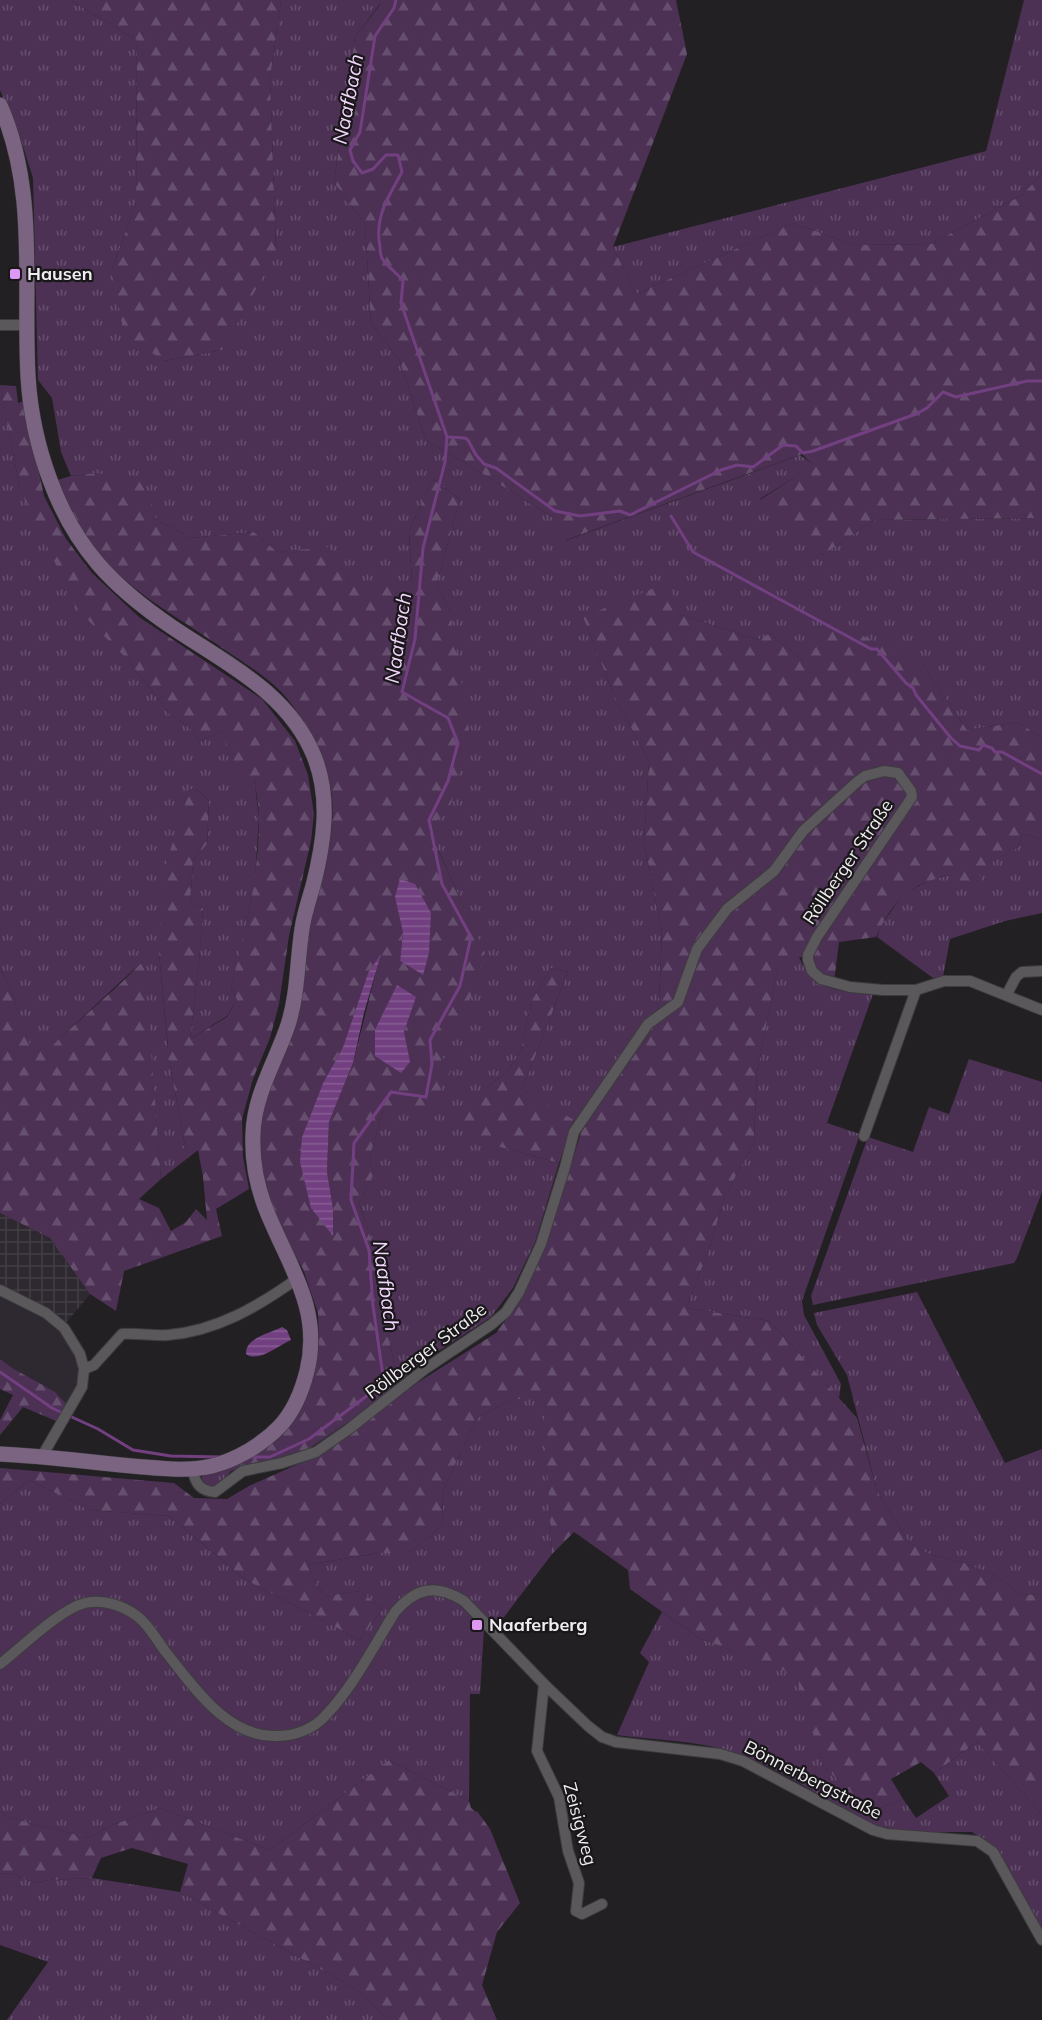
<svg xmlns="http://www.w3.org/2000/svg" width="1042" height="2020" font-family="Mulish,sans-serif">
	<style>
		.built { fill: #2e2930 }
		.industrial { fill: url(#industrial-grid) }
		.grass { fill: url(#grass-tufts) }
		.forest { fill: url(#forest-firs); fill-rule: evenodd }
		.water { fill: url(#water-rules) }
		.lines { fill: none; stroke-linecap: round; stroke-linejoin: round }
		.stream { stroke: #724081; stroke-width: 3 }
		.street-casing { stroke: #3d3c3e; stroke-width: 12 }
		.secondary-casing { stroke: #3d3c3e; stroke-width: 16 }
		.street { stroke: #5a585b; stroke-width: 10 }
		.secondary { stroke: #7a6481; stroke-width: 15 }
		.poi-dot { fill: #dd98f3; stroke: #191719; stroke-width: 2 }
		.labels { text-anchor: middle; stroke-width: 4.5; stroke-linejoin: round; paint-order: stroke }
		.poi-label { font-size: 18px; font-weight: bold; fill: #efedef; stroke: #191719; text-anchor: start }
		.street-label { font-size: 18px; fill: #efedef; stroke: #191719 }
		.water-label { font-size: 20px; font-style: italic; fill: #f2d6fb; stroke: #191719 }
	</style>
	<defs>
		<pattern id="industrial-grid" width="8" height="8" patternUnits="userSpaceOnUse" patternTransform="scale(1.5)"><rect width="8" height="8" fill="#2e2930"/><path d="M0 4h8M4 0v8" fill="none" stroke="#423e44"/></pattern>
		<pattern id="grass-tufts" width="24" height="20" patternUnits="userSpaceOnUse" patternTransform="scale(1.5)"><rect width="24" height="20" fill="#4c3155"/><path d="M3 7l-1-3M5 7V3M7 7l1-3M15 17l-1-3M17 17v-4M19 17l1-3" fill="none" stroke="#664f6e"/></pattern>
		<pattern id="forest-firs" width="22" height="20" patternUnits="userSpaceOnUse" patternTransform="scale(1.5)"><rect width="22" height="20" fill="#4c3155"/><path d="M5 1l3.5 6h-7zM16 11l3.5 6h-7z" fill="#664f6e"/></pattern>
		<pattern id="water-rules" width="6" height="5" patternUnits="userSpaceOnUse" patternTransform="scale(1.5)"><rect width="6" height="5" fill="#724081"/><path d="M0 2.5h6" fill="none" stroke="#865c93"/></pattern>
	</defs>
	<rect width="100%" height="100%" fill="#222023"/>
	<path class="built" d="M 0,1289 L 46,1314 L 79,1354 L 81,1387 L 68,1406 L 0,1359 Z"/>
	<path class="industrial" d="M 0,1213 L 50,1238 L 90,1294 L 66,1323 L 0,1289 Z"/>
	<g class="grass">
		<path d="M 0,0 L 70,0 L 137,40 L 136,203 L 112,270 L 164,361 L 222,350 L 276,252 L 270,79 L 281,0 L 379,0 L 380,4 L 355,37 L 334,182 L 365,224 L 371,323 L 399,359 L 426,441 L 462,461 L 552,517 L 567,540 L 800,455 L 814,465 L 760,499 L 823,555 L 874,520 L 1042,518 L 1042,739 L 1019,722 L 967,730 L 923,665 L 803,661 L 770,633 L 758,640 L 679,614 L 583,617 L 614,695 L 649,762 L 644,842 L 662,932 L 658,1023 L 583,1126 L 522,1090 L 568,972 L 551,968 L 531,1002 L 521,1051 L 506,1073 L 487,1087 L 500,1147 L 559,1163 L 535,1242 L 513,1288 L 491,1317 L 420,1363 L 398,1384 L 386,1323 L 385,1278 L 359,1204 L 374,1173 L 369,1159 L 383,1111 L 429,1111 L 433,1041 L 485,954 L 429,829 L 451,804 L 450,612 L 437,583 L 460,499 L 433,479 L 409,531 L 412,583 L 350,583 L 329,548 L 277,552 L 254,532 L 190,538 L 156,519 L 97,473 L 71,476 L 61,452 L 52,398 L 38,380 L 33,178 L 20,137 L 0,90 Z"/>
		<path d="M 1024,0 L 1042,0 L 1042,174 L 1022,195 L 931,244 L 855,245 L 793,223 L 636,294 L 613,247 L 986,151 Z"/>
		<path d="M 0,384 L 20,489 L 127,659 L 170,714 L 190,728 L 199,742 L 223,731 L 254,778 L 259,818 L 255,879 L 243,941 L 231,987 L 237,1000 L 227,1016 L 190,1039 L 199,962 L 203,908 L 190,904 L 193,860 L 207,844 L 209,801 L 199,791 L 190,789 L 159,953 L 169,1060 L 185,1146 L 180,1156 L 184,1161 L 161,1179 L 143,961 L 59,1039 L 50,1050 L 31,1048 L 9,987 L 0,968 Z"/>
		<path d="M 1023,834 L 1042,839 L 1042,913 L 1005,921 L 950,939 L 943,977 L 933,978 L 877,937 L 881,926 L 903,894 L 932,879 L 951,875 L 984,885 L 976,871 L 1018,847 Z"/>
		<path d="M 793,955 L 799,957 C 813,991 840,991 873,994 L 827,1123 L 860,1134 L 802,1301 L 804,1315 L 841,1384 L 839,1398 L 770,1321 L 686,1308 L 709,1250 L 724,1198 L 754,1142 L 757,1072 L 777,971 L 783,961 Z"/>
		<path d="M 969,1059 L 1042,1082 L 1042,1192 L 1017,1258 L 1014,1263 L 813,1305 L 811,1296 L 868,1137 L 913,1152 L 929,1107 L 949,1114 Z"/>
		<path d="M 917,1292 L 1005,1463 L 1042,1449 L 1042,1595 L 1019,1594 L 996,1576 L 964,1563 L 929,1554 L 909,1543 L 877,1491 L 847,1375 L 817,1325 L 814,1313 Z"/>
		<path d="M 512,1399 L 544,1399 L 552,1554 L 501,1621 L 484,1629 L 480,1694 L 470,1694 L 469,1801 L 389,1760 L 270,1850 L 160,1808 L 112,1825 L 89,1838 L 7,1817 L 0,1811 L 0,1504 L 29,1480 L 90,1510 L 169,1516 L 246,1580 L 360,1640 L 382,1609 L 361,1591 L 324,1596 L 307,1565 L 379,1553 L 409,1553 L 443,1525 L 442,1492 L 477,1418 Z"/>
		<path d="M 244,1462 L 247,1466 L 231,1471 L 220,1484 L 213,1487 L 200,1483 L 202,1476 L 204,1473 L 217,1471 Z"/>
		<path d="M 662,1612 L 699,1638 L 797,1675 L 823,1766 L 871,1811 L 903,1799 L 916,1818 L 949,1796 L 934,1773 L 977,1742 L 1039,1811 L 1042,1817 L 1042,1933 L 988,1843 L 972,1832 L 902,1832 L 881,1828 C 829,1804 781,1767 726,1750 C 692,1740 652,1740 617,1735 L 649,1662 L 640,1653 Z"/>
		<path d="M 13,1873 L 34,1883 L 49,1880 L 92,1878 L 180,1892 L 353,1987 L 389,2020 L 7,2020 L 48,1962 L 0,1945 L 0,1874 Z"/>
	</g>
	<g class="forest">
		<path d="M 70,0 L 281,0 L 270,79 L 276,253 L 222,350 L 164,361 L 124,334 L 112,270 L 136,203 L 137,40 Z"/>
		<path d="M 379,0 L 676,0 L 687,54 L 613,247 L 636,294 L 793,223 L 855,245 L 931,244 L 1022,195 L 1042,174 L 1042,518 L 874,520 L 823,555 L 760,500 L 813,465 L 802,454 L 563,541 L 552,517 L 462,461 L 426,441 L 399,359 L 371,323 L 365,224 L 334,182 L 355,37 L 380,5 Z"/>
		<path d="M 0,385 L 16,386 L 18,403 L 24,401 L 44,496 L 66,539 L 92,573 L 139,617 L 262,699 L 295,741 L 308,775 L 314,814 L 311,841 L 289,936 L 279,1004 L 270,1038 L 253,1079 L 242,1119 L 243,1157 L 249,1189 L 216,1209 L 222,1236 L 124,1271 L 116,1311 L 90,1294 L 50,1238 L 0,1213 L 0,968 L 9,987 L 31,1047 L 50,1049 L 59,1039 L 121,983 L 144,960 L 161,1179 L 139,1199 L 159,1208 L 171,1231 L 186,1222 L 196,1209 L 207,1220 L 203,1177 L 198,1150 L 184,1161 L 179,1156 L 185,1146 L 169,1060 L 161,1055 L 168,1047 L 159,953 L 163,873 L 190,789 L 199,791 L 209,801 L 207,844 L 193,860 L 190,904 L 203,908 L 199,962 L 190,1039 L 227,1017 L 237,1000 L 231,987 C 245,932 259,876 259,819 C 259,806 256,792 254,778 L 234,782 L 223,731 L 199,742 L 190,728 L 170,714 L 127,659 L 77,609 L 20,489 Z"/>
		<path d="M 97,473 L 145,483 L 156,519 L 190,538 L 254,532 L 277,552 L 329,547 L 350,583 L 412,583 L 409,531 L 433,479 L 460,499 L 437,583 L 450,612 L 469,730 L 451,804 L 429,830 L 485,953 L 462,1023 L 433,1041 L 451,1071 L 429,1111 L 383,1111 L 369,1159 L 374,1173 L 359,1204 L 385,1278 L 386,1323 L 398,1384 L 372,1406 L 301,1454 L 247,1466 L 244,1462 L 268,1445 L 311,1381 L 319,1346 L 318,1313 L 303,1269 L 285,1239 L 270,1204 L 261,1170 L 258,1146 L 261,1122 C 277,1057 293,993 309,928 C 319,888 338,832 331,790 C 326,761 307,724 289,701 C 274,680 239,660 218,645 C 175,615 126,590 94,547 C 78,527 68,502 57,480 L 71,476 ZM 403,932 L 423,975 L 400,961 ZM 380,956 L 353,1063 L 329,1122 L 327,1172 L 333,1208 L 302,1137 L 323,1083 L 343,1047 L 368,973 ZM 397,985 L 415,998 L 404,1032 Z"/>
		<path d="M 669,582 L 679,614 L 758,640 L 770,633 L 803,661 L 838,624 L 923,665 L 967,730 L 1019,722 L 1042,739 L 1042,839 L 1023,834 L 1018,847 L 977,871 L 985,885 L 965,888 L 951,875 C 910,883 894,899 876,937 L 839,942 L 834,982 L 821,978 L 806,958 C 791,955 785,958 777,971 L 757,1072 L 754,1142 L 724,1198 L 709,1250 L 686,1308 L 770,1321 L 857,1418 L 877,1491 L 909,1543 L 929,1554 L 964,1563 L 996,1576 L 1019,1594 L 1042,1595 L 1042,1817 L 1039,1811 L 977,1742 L 934,1773 L 921,1762 L 891,1779 L 903,1799 L 871,1811 L 823,1766 L 796,1675 L 699,1638 L 630,1589 L 628,1570 L 574,1532 L 552,1554 L 543,1399 L 512,1399 L 477,1418 L 442,1492 L 443,1525 L 409,1553 L 378,1553 L 307,1565 L 324,1596 L 361,1591 L 382,1609 L 360,1640 L 246,1580 L 169,1516 L 90,1510 L 29,1480 L 0,1504 L 0,1468 L 174,1483 L 194,1498 L 227,1499 L 249,1486 L 325,1452 L 417,1383 L 496,1333 L 513,1310 L 546,1247 L 583,1126 L 658,1023 L 662,932 L 644,842 L 649,762 L 614,695 L 583,617 Z"/>
		<path d="M 551,968 L 568,972 L 522,1090 L 574,1120 L 559,1163 L 500,1147 L 454,1126 L 487,1087 L 506,1073 L 521,1051 L 531,1002 Z"/>
		<path d="M 0,1359 L 14,1369 L 55,1392 L 68,1406 L 56,1421 L 23,1407 L 0,1435 L 0,1420 L 13,1395 L 0,1389 Z"/>
		<path d="M 389,1760 L 469,1801 L 471,1808 L 476,1812 L 477,1811 L 490,1829 L 520,1903 L 497,1932 L 482,1985 L 497,2020 L 389,2020 L 353,1987 L 180,1892 L 188,1864 L 132,1848 L 101,1858 L 92,1878 L 49,1880 L 34,1883 L 13,1873 L 0,1874 L 0,1811 L 7,1817 L 89,1838 L 112,1825 L 160,1808 L 270,1850 Z"/>
	</g>
	<g class="water">
		<path d="M 400,879 L 415,884 L 431,913 L 429,953 L 423,975 L 400,961 L 403,932 L 395,897 Z"/>
		<path d="M 381,954 L 364,1013 L 353,1063 L 329,1122 L 327,1172 L 333,1208 L 333,1236 L 311,1208 L 300,1162 L 302,1137 L 323,1083 L 343,1047 L 368,973 Z"/>
		<path d="M 397,985 L 416,997 L 404,1032 L 410,1062 L 401,1073 L 375,1056 L 375,1030 Z"/>
		<path d="M 282,1327 L 287,1330 L 291,1340 C 278,1346 258,1363 246,1354 C 245,1338 270,1333 282,1327 Z"/>
	</g>
	<g class="lines">
		<g class="stream">
			<path d="M 448,437 L 465,438 L 468,440 L 476,455 L 484,464 L 496,468 L 555,511 L 580,516 L 620,511 L 630,515 L 721,470 L 737,465 L 753,467 L 783,445 L 796,446 L 803,453 L 813,451 L 916,414 L 927,408 L 943,392 L 956,397 L 1027,381 L 1042,381"/>
			<path d="M 671,516 L 693,552 L 871,649 L 877,649 L 906,683 L 913,688 L 916,695 L 951,738 L 960,746 L 979,750 L 983,745 L 992,748 L 995,752 L 1002,752 L 1042,774"/>
			<path d="M 0,1372 L 52,1408 L 98,1429 L 133,1450 L 171,1456 L 220,1457"/>
			<path d="M 250,1457 L 270,1457 L 309,1439 L 384,1383 L 373,1306 L 369,1250 L 351,1200 L 354,1143 L 391,1092 L 426,1097 L 432,1064 L 430,1040 L 460,986 L 471,937 L 442,884 L 429,820 L 448,781 L 458,743 L 448,718 L 402,692 L 415,639 L 423,548 L 445,462 L 447,437 L 401,303 L 403,281 C 397,273 389,268 383,260 C 381,257 380,252 380,247 C 374,217 388,198 402,172 L 398,155 L 386,155 L 373,169 L 362,173 L 353,161 L 350,150 L 360,132 L 375,36 L 394,8 L 396,0"/>
		</g>
		<defs>
			<g id="street">
				<path d="M 0,325 L 28,325"/>
				<path d="M 1007,994 L 1016,977 L 1022,972 L 1042,971"/>
				<path d="M 864,1136 L 916,990"/>
				<path d="M 0,1290 L 46,1313 L 64,1328 L 80,1354 L 84,1369 L 82,1387 L 41,1458"/>
				<path d="M 84,1369 L 94,1365 L 122,1334 C 137,1333 154,1336 168,1335 C 217,1331 259,1306 298,1278"/>
				<path d="M 193,1468 C 194,1483 200,1491 215,1492 L 243,1471 L 282,1463 L 316,1452 L 349,1429 L 425,1369 L 492,1324 L 506,1312 L 519,1292 L 541,1244 L 565,1167 L 574,1132 L 648,1024 L 678,1002 L 697,949 L 727,909 L 774,871 L 803,831 L 858,781 L 865,776 L 884,771 L 898,773 L 911,791 L 912,797 L 817,937 L 808,955 L 808,960 L 812,971 L 821,979 L 850,987 L 883,990 L 916,990 L 944,981 L 970,981 L 1042,1010"/>
				<path d="M 0,1664 C 21,1648 60,1609 85,1603 C 103,1599 122,1605 137,1616 C 149,1625 156,1639 165,1651 C 193,1686 227,1738 277,1736 C 295,1736 314,1729 326,1715 C 353,1687 374,1646 395,1612 C 416,1588 435,1583 464,1601 L 544,1684 L 588,1726 L 602,1737 L 616,1742 L 720,1754 L 743,1761 L 873,1830 L 887,1834 L 977,1841 L 993,1852 L 1042,1940"/>
				<path d="M 544,1684 L 537,1751 L 559,1797 L 568,1851 L 579,1883 L 576,1911 L 582,1914 L 602,1904"/>
			</g>
			<path id="secondary" d="M 0,105 C 38,191 23,285 28,376 C 30,411 38,448 50,480 C 75,548 113,587 172,627 C 225,663 288,692 314,756 C 331,798 324,843 313,886 C 309,900 304,914 302,929 C 297,961 298,994 288,1025 C 276,1061 254,1095 253,1134 C 252,1157 256,1182 264,1204 C 285,1261 323,1306 307,1371 C 302,1391 294,1411 280,1426 C 262,1445 236,1460 212,1466 C 187,1472 158,1468 132,1466 C 88,1462 44,1456 0,1454"/>
		</defs>
		<use href="#street" class="street-casing"/>
		<use href="#secondary" class="secondary-casing"/>
		<use href="#street" class="street"/>
		<use href="#secondary" class="secondary"/>
	</g>
	<g class="poi-dot">
		<rect x="9" y="268" width="12" height="12" rx="3"/>
		<rect x="471" y="1619" width="12" height="12" rx="3"/>
	</g>
	<g class="labels">
		<g class="poi-label">
			<text x="27" y="280">Hausen</text>
			<text x="489" y="1631">Naaferberg</text>
		</g>
		<g class="street-label">
			<text transform="translate(848 862) rotate(-56)" y="6">Röllberger Straße</text>
			<text transform="translate(426 1351) rotate(-37)" y="6">Röllberger Straße</text>
			<text transform="translate(813 1780) rotate(27)" y="6">Bönnerbergstraße</text>
			<text transform="translate(580 1824) rotate(75)" y="6">Zeisigweg</text>
		</g>
		<g class="water-label">
			<text transform="translate(348 99) rotate(-79)" y="7">Naafbach</text>
			<text transform="translate(398 638) rotate(-82)" y="7">Naafbach</text>
			<text transform="translate(386 1286) rotate(82)" y="7">Naafbach</text>
		</g>
	</g>
</svg>
